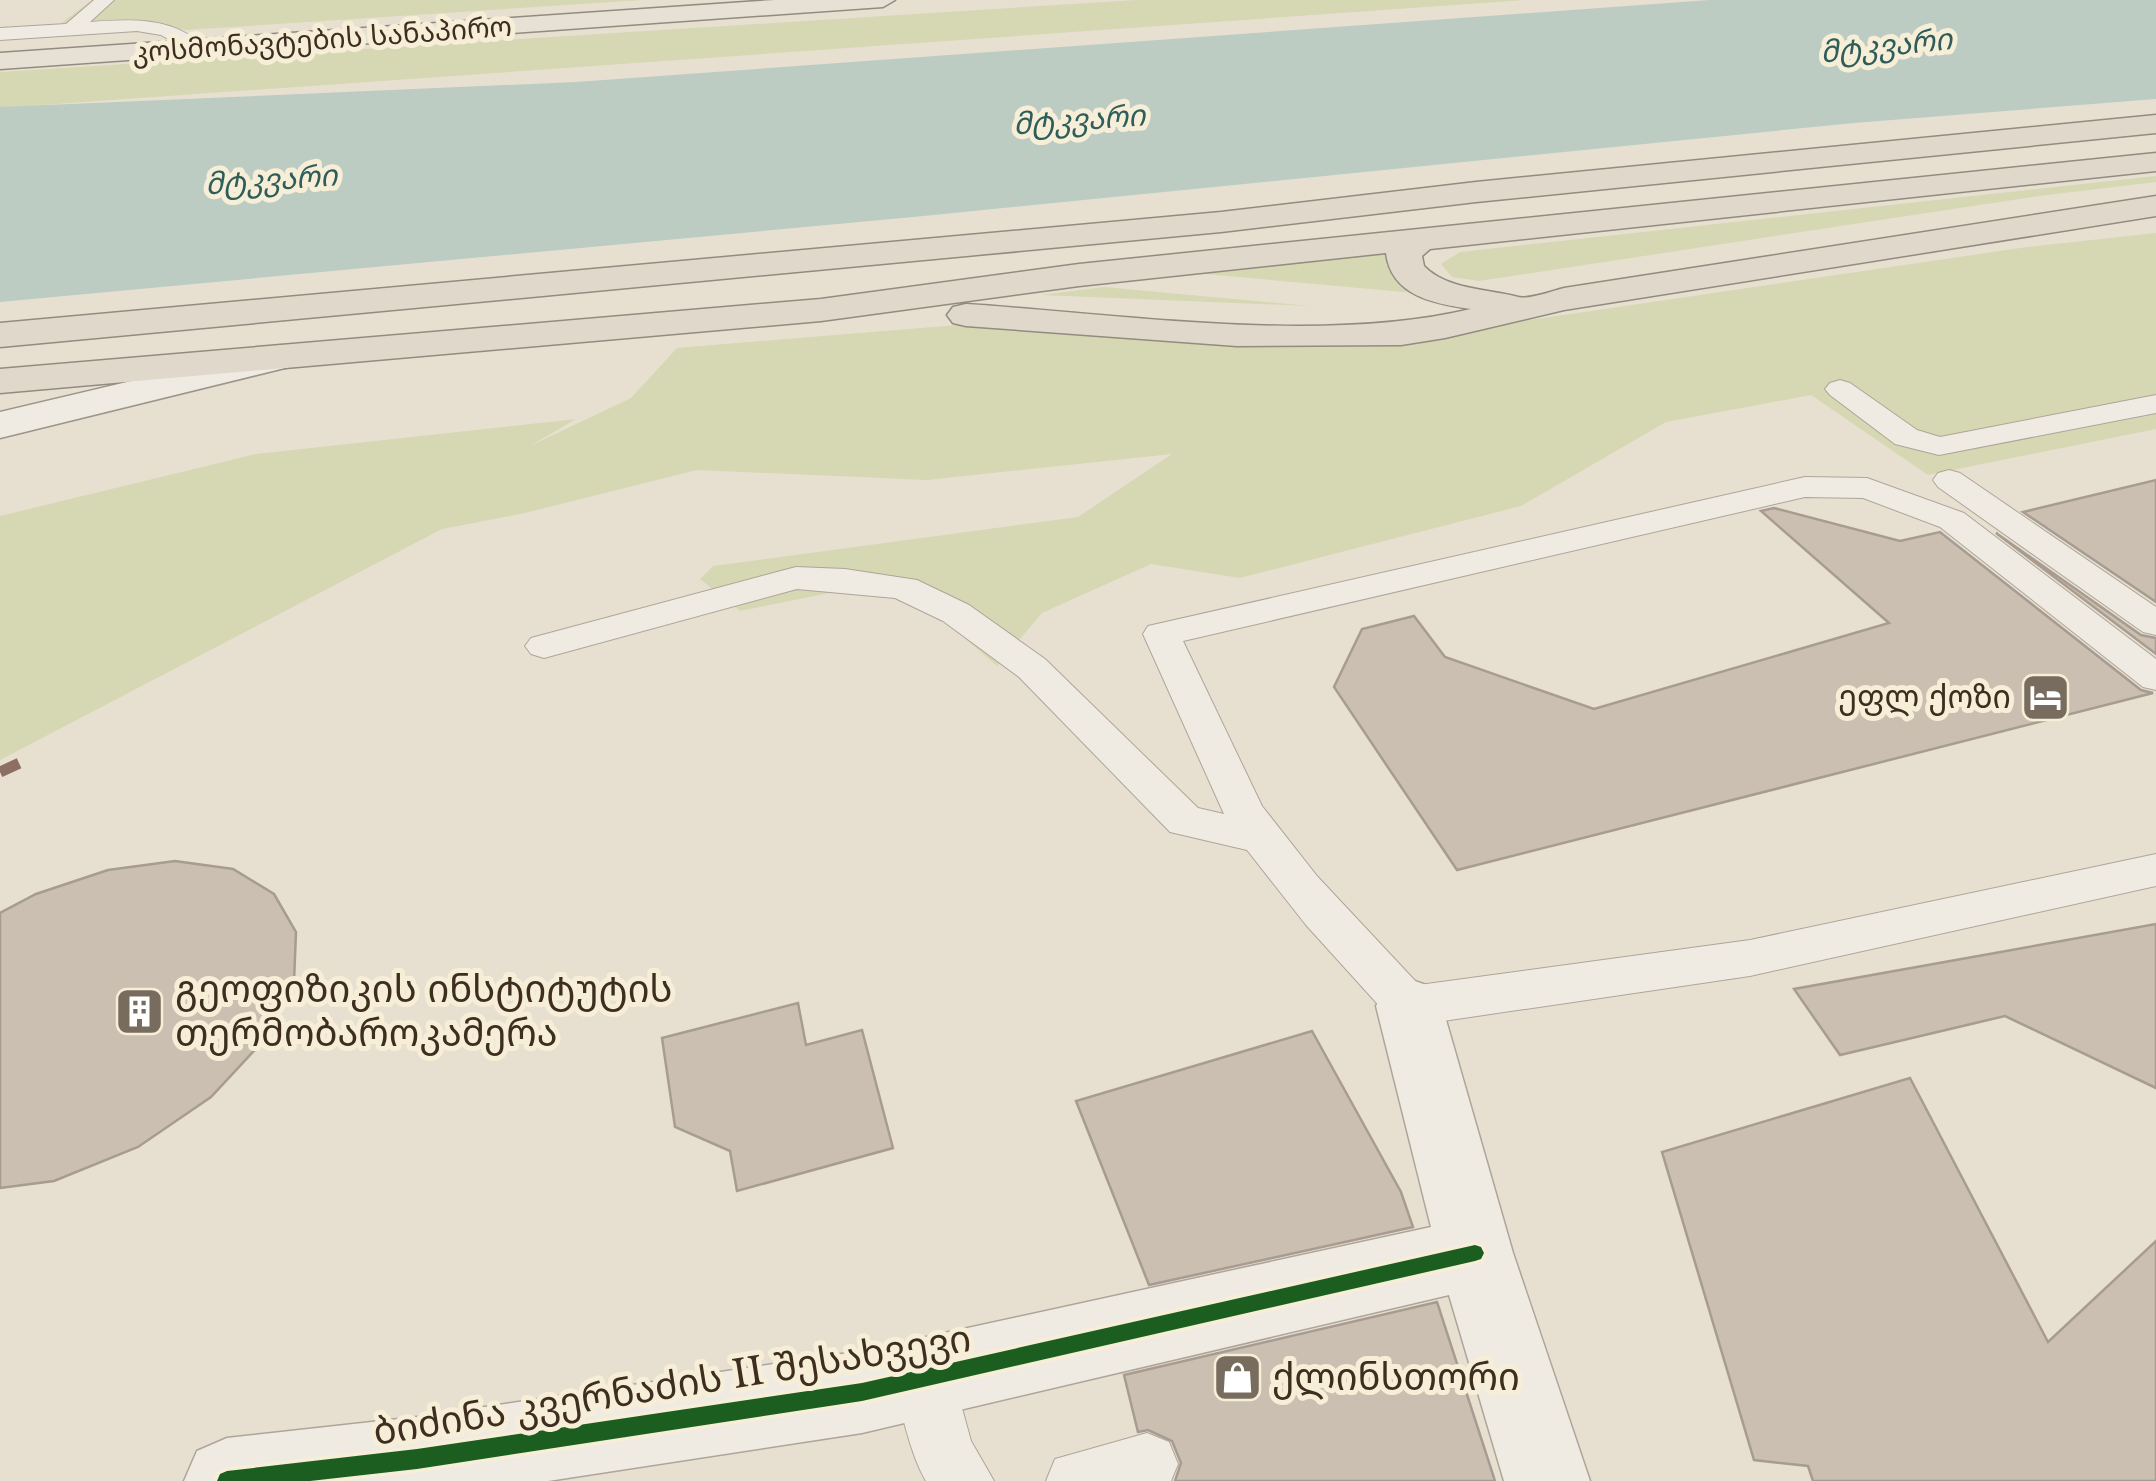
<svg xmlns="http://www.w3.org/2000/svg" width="2156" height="1481" font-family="'Libre Baskerville','Noto Sans Georgian',serif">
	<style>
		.green { fill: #d6d7b3 }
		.water { fill: #bcccc2 }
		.building { fill: #cbbfb2; stroke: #a89c90; stroke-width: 2.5 }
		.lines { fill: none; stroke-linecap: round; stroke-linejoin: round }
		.service-casing { stroke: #ada599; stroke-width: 2 }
		.minor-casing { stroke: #ada599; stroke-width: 3 }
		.secondary-casing { stroke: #9c958a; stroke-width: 3 }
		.primary-casing { stroke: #928b80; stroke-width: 3 }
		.trunk-casing { stroke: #928b80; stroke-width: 3 }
		.service { fill: #efebe3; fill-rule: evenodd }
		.minor { fill: #efebe3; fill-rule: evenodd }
		.secondary { fill: #efebe3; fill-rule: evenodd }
		.primary { fill: #e6e1d4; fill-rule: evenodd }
		.trunk { fill: #e0d9cb; fill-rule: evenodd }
		.quiet { stroke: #8d6e63; stroke-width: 11; stroke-dasharray: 21 11; stroke-linecap: butt }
		.cycleway-casing { stroke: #f7eed8; stroke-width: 7 }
		.cycleway { fill: #1b5e20; fill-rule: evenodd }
		.labels { text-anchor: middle; stroke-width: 10; stroke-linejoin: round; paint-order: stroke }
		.far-street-label { font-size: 28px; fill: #3d2e20; stroke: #f7eed8 }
		.far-water-label { font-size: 30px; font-style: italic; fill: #2f5d5a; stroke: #f7eed8 }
		.poi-label { font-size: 32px; fill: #3d2e20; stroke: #f7eed8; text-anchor: end }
		.near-poi-label { font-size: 38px; fill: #3d2e20; stroke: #f7eed8; text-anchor: start }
		.near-street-label { font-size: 38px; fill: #3d2e20; stroke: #f7eed8 }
	</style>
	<rect width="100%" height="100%" fill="#e7e0d1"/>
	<g class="green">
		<path d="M 92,0 L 643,0 L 186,30 L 141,23 L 56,27 Z"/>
		<path d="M 1136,0 L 1525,0 L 0,108 L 0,72 Z"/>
		<path d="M 2156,176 L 2156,182 L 2039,196 L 1479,281 L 1452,277 L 1441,264 L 1460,252 Z"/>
		<path d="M 2156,233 L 2156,429 L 1928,475 L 1811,395 L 1666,422 L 1521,506 L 1240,578 L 1151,564 L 1042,613 L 997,666 L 916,596 L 844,590 L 740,611 L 700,579 L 713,566 L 1078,517 L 1172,454 L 927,480 L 697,470 L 525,513 L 442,529 L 0,760 L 0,516 L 256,454 L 576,419 L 530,446 L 631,398 L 677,348 L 994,322 L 1455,331 L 2027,247 Z"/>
		<path d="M 1393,250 L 1386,264 L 1397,277 L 1437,295 L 1171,271 Z"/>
		<path d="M 1104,287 L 1310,306 L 1041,295 Z"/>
	</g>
	<path class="water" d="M 1709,0 L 2156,0 L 2156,99 L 1854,123 L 924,216 L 0,302 L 0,107 L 576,82 Z"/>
	<g class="building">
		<path d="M 2156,480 L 2156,602 L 2023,512 Z"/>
		<path d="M 1774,508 L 1900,541 L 1940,532 L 2141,690 L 2153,693 L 1457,870 L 1334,687 L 1362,629 L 1414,616 L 1445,657 L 1594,709 L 1889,623 L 1761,511 Z"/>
		<path d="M 1996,533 L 2141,635 L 2156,638 L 2156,654 Z"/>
		<path d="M 175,861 L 233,869 L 274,894 L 296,932 L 294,982 L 265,1039 L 211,1097 L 138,1147 L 54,1181 L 0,1188 L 0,913 L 36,894 L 108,870 Z"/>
		<path d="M 2156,924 L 2156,1088 L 2005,1016 L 1840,1055 L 1794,989 Z"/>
		<path d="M 798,1003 L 806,1045 L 862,1030 L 893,1148 L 737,1191 L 730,1151 L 675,1127 L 662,1038 Z"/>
		<path d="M 1312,1031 L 1401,1192 L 1413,1227 L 1149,1285 L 1076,1101 Z"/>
		<path d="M 1910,1078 L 2048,1342 L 2156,1241 L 2156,1481 L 1813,1481 L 1808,1466 L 1754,1460 L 1662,1152 Z"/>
		<path d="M 1437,1302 L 1495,1481 L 1175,1481 L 1181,1463 L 1172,1441 L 1148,1430 L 1138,1432 L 1124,1375 Z"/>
	</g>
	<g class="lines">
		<defs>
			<g id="service">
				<path d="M 94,0 L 114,0 L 90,22 C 129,19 176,16 204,48 L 194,54 L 161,35 L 137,31 L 0,40 L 0,28 L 66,24 Z"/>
				<path d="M 1840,380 L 1850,383 L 1917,430 L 1940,437 L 2156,395 L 2156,413 L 1939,455 L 1895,444 L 1830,395 L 1825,389 L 1830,383 Z"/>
				<path d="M 1949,470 L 1960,473 L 2156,607 L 2156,635 L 2143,632 L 1938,487 L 1933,480 L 1938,473 Z"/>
				<path d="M 1805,477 L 1867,478 L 1964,513 L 2156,659 L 2156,690 L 2143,687 L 1940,527 L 1863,498 L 1805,497 L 1183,641 L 1262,806 L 1317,876 L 1419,985 L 1750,940 L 2156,854 L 2156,886 L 1750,976 L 1409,1026 L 1392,1020 L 1306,925 L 1247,850 L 1170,832 L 1019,677 L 943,621 L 895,598 L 797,589 L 544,658 L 531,654 L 525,646 L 531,638 L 796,567 L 845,569 L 917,580 L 969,605 L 1045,659 L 1198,808 L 1224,814 L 1143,634 L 1148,626 Z"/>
				<path d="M 927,1349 L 948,1357 L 971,1441 L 994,1481 L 926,1481 C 913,1460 897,1405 898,1380 C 898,1373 903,1364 906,1357 Z"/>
				<path d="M 1147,1433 L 1169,1442 L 1178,1464 L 1171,1481 L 1046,1481 L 1055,1459 Z"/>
			</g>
			<path id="minor" d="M 1409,979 L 1432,987 L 1442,1006 L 1513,1253 L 1590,1481 L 1504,1481 L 1449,1295 L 862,1433 L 548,1481 L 184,1481 L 197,1451 L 227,1438 L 417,1417 L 862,1351 L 1431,1227 L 1376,1006 L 1386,987 Z"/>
			<path id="secondary" d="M 279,346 L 293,350 L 299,358 L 293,366 L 0,438 L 0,412 Z"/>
			<path id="primary" d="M 774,0 L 895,0 L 883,7 L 0,69 L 0,53 Z"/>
			<g id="trunk">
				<path d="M 2156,115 L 2156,133 L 1476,202 L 1221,232 L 0,347 L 0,323 L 1221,212 L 1476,182 Z"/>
				<path d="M 2156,153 L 2156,171 L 1430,249 L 1422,256 L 1424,266 C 1447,290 1489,289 1518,297 C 1529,300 1552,291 1564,288 L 2156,196 L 2156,216 L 1564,310 L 1445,338 L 1401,345 L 1237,346 L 966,326 L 953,323 L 947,315 L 953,307 L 966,304 C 1121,314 1320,345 1471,309 C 1435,304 1391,296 1386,253 L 1079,286 L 821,321 L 0,393 L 0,369 L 821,299 L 1079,264 Z"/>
			</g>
		</defs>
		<use href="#service" class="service-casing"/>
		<use href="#minor" class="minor-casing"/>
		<use href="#secondary" class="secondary-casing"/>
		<use href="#primary" class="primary-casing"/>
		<use href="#trunk" class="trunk-casing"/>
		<use href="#service" class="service"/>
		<use href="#minor" class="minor"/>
		<use href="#secondary" class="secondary"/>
		<use href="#primary" class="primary"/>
		<use href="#trunk" class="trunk"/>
		<path class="quiet" d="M 0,772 L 22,762"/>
		<defs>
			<path id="cycleway" d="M 1475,1245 L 1481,1247 L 1484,1253 L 1481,1259 L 1475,1261 L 862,1401 L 417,1469 L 310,1481 L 217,1481 L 220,1474 L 227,1471 L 417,1449 L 862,1383 Z"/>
		</defs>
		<use href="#cycleway" class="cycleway-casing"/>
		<use href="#cycleway" class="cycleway"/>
	</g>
	<defs>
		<symbol id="hotel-square" viewBox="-11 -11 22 22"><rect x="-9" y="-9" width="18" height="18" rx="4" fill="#786c5e" stroke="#f7eed8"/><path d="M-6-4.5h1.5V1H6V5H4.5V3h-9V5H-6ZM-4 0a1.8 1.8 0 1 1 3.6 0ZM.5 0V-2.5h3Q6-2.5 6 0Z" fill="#fff"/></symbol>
		<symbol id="building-square" viewBox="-11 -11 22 22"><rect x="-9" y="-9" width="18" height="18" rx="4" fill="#786c5e" stroke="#f7eed8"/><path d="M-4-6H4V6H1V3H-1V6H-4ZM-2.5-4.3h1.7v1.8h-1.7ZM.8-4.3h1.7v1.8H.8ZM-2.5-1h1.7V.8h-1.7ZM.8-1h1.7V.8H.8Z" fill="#fff"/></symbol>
		<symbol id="shop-square" viewBox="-11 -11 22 22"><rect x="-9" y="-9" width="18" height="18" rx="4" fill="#786c5e" stroke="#f7eed8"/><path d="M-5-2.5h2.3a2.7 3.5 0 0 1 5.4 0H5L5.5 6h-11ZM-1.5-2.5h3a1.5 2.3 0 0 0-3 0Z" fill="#fff"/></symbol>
	</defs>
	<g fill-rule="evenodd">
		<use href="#hotel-square" x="2018" y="670" width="55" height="55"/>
		<use href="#building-square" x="112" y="984" width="55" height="55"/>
		<use href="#shop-square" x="1210" y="1350" width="55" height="55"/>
	</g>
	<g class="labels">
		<g class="far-street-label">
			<text transform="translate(322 39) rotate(-4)" y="10">კოსმონავტების სანაპირო</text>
		</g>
		<g class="far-water-label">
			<text transform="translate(1886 46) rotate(-6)" y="10">მტკვარი</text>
			<text transform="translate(1079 120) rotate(-4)" y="10">მტკვარი</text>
			<text transform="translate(271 180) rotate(-4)" y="10">მტკვარი</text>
		</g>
		<g class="poi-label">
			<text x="2011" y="708">ეფლ ქოზი</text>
		</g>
		<g class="near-poi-label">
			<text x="175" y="1002">გეოფიზიკის ინსტიტუტის<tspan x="175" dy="44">თერმობაროკამერა</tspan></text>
			<text x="1272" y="1390">ქლინსთორი</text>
		</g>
		<g class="near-street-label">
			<text transform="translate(672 1385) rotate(-9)" y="13">ბიძინა კვერნაძის II შესახვევი</text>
		</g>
	</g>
</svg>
